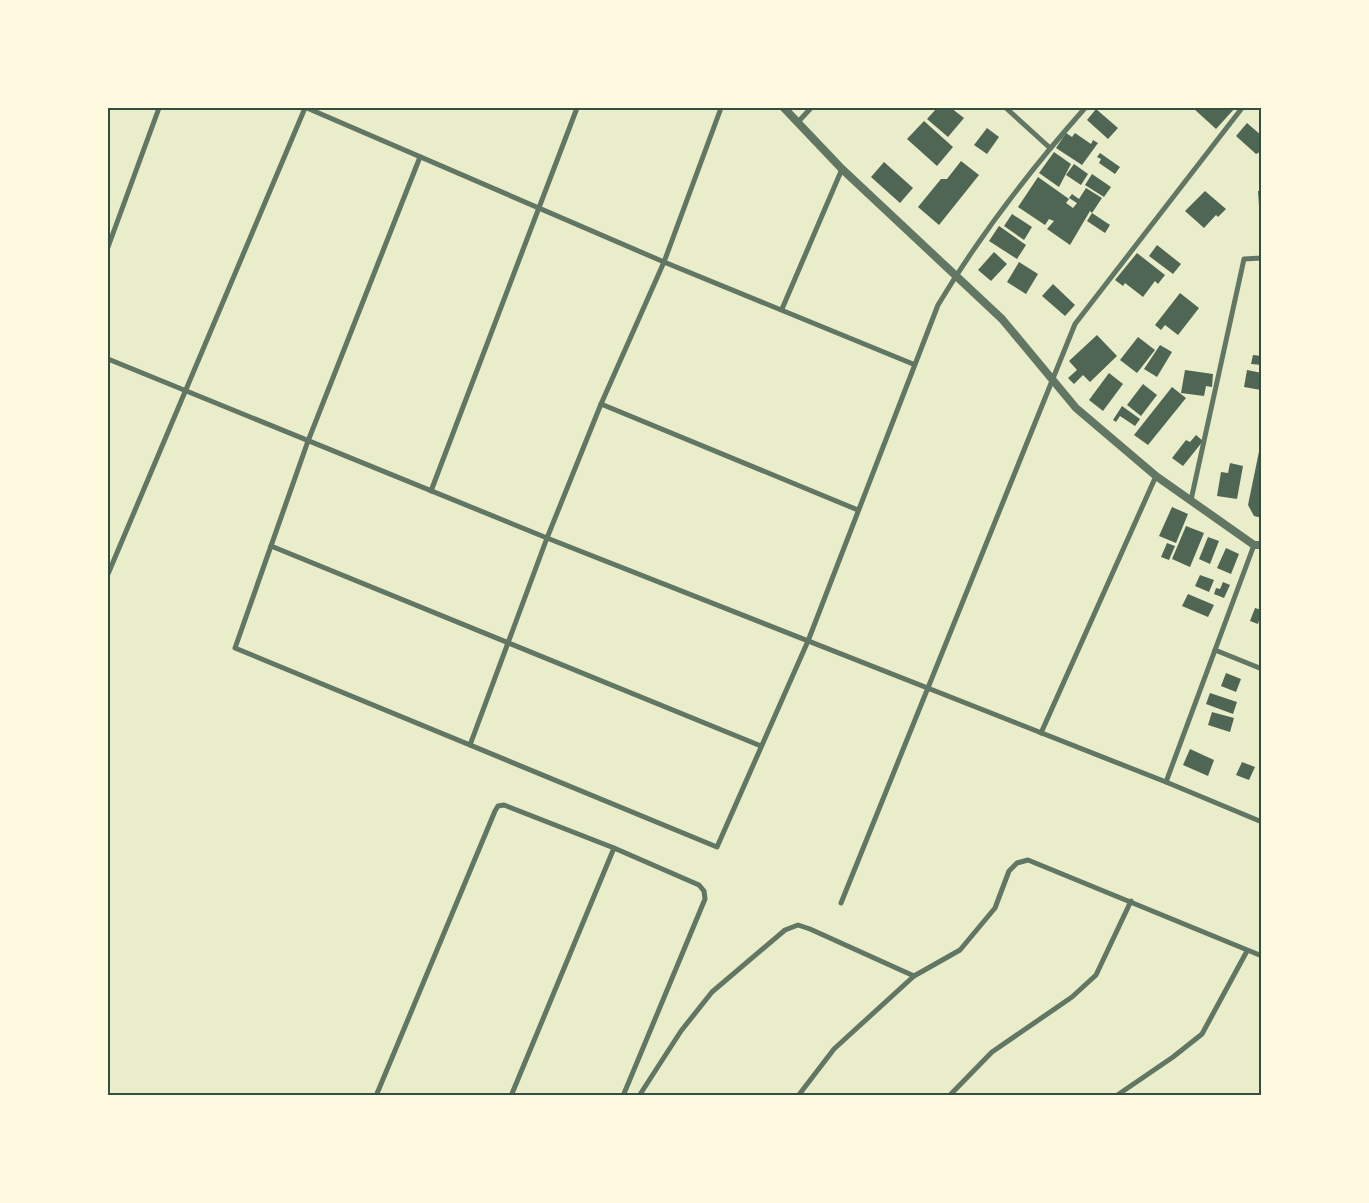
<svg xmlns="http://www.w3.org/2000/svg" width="1369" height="1203" font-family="'Work Sans',sans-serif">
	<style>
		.building { fill: #4f6655 }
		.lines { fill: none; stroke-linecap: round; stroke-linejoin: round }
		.minor { stroke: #617663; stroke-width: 5 }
		.tertiary { stroke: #617663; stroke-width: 8 }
		.neatline { fill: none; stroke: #344e41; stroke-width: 2 }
	</style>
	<rect width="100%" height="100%" fill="#e9edc9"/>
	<g class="building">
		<path d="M 937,108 L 951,108 L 964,118 L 948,137 L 927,119 Z"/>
		<path d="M 1193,108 L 1235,108 L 1216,129 Z"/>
		<path d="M 1096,109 L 1118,128 L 1108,139 L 1087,120 Z"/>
		<path d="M 924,121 L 953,147 L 937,166 L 907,139 Z"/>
		<path d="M 1247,123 L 1262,136 L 1262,151 L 1256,154 L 1236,136 Z"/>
		<path d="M 987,128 L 999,137 L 987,154 L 974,145 Z"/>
		<path d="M 1066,133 L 1072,137 L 1075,133 L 1091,144 L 1093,140 L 1098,143 L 1082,165 L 1056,148 Z"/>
		<path d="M 1054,152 L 1071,164 L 1059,187 L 1039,173 Z"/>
		<path d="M 1100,153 L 1120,167 L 1115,174 L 1099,163 L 1101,159 L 1097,157 Z"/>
		<path d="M 961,161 L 979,175 L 939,225 L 918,207 L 941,179 L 947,179 Z"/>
		<path d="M 884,162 L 913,188 L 900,203 L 871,177 Z"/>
		<path d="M 1074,164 L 1088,174 L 1081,185 L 1066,175 Z"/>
		<path d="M 1092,174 L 1111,187 L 1104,197 L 1085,185 Z"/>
		<path d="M 1038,177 L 1069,199 L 1066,203 L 1073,208 L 1077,203 L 1069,198 L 1072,194 L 1079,199 L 1086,188 L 1102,198 L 1092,213 L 1090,211 L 1070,245 L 1047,229 L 1054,221 L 1049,219 L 1045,225 L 1018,207 Z"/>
		<path d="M 1205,191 L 1226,209 L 1218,217 L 1216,215 L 1204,228 L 1185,211 Z"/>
		<path d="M 1258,191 L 1262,191 L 1262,220 L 1260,220 Z"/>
		<path d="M 1092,213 L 1110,225 L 1105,233 L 1087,221 Z"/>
		<path d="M 1012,214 L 1032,227 L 1024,240 L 1004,226 Z"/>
		<path d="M 999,226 L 1026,245 L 1017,259 L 989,241 Z"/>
		<path d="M 1157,245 L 1181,264 L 1173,274 L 1149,256 Z"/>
		<path d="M 994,252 L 1007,264 L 991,281 L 978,270 Z"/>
		<path d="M 1137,253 L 1165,275 L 1158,284 L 1155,281 L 1143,297 L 1125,283 L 1123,286 L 1115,280 Z"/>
		<path d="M 1019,262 L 1038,274 L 1026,294 L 1007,282 Z"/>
		<path d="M 1053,284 L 1075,305 L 1065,316 L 1042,296 Z"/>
		<path d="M 1180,293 L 1199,308 L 1178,335 L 1165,325 L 1161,330 L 1155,325 Z"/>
		<path d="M 1097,335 L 1117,356 L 1090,382 L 1083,375 L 1074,384 L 1068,378 L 1077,370 L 1069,361 Z"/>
		<path d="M 1138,337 L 1155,350 L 1137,373 L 1120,360 Z"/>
		<path d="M 1160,345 L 1172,352 L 1157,377 L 1144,369 Z"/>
		<path d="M 1253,355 L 1262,356 L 1262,365 L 1251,364 Z"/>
		<path d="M 1185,370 L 1213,374 L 1212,387 L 1206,386 L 1204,396 L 1181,393 Z"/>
		<path d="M 1247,370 L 1262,373 L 1261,390 L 1244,387 Z"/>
		<path d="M 1109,373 L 1123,384 L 1103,411 L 1089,400 Z"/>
		<path d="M 1143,384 L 1157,395 L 1141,416 L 1127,405 Z"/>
		<path d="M 1172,387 L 1186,398 L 1148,445 L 1134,435 Z"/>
		<path d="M 1122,406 L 1140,419 L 1135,426 L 1120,416 L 1116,422 L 1113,420 Z"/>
		<path d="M 1196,435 L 1203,441 L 1183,466 L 1172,458 L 1186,440 L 1190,442 Z"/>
		<path d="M 1262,437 L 1262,518 L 1254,516 L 1248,505 Z"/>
		<path d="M 1230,463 L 1243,466 L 1237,499 L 1217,496 L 1221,472 L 1228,473 Z"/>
		<path d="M 1172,507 L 1188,514 L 1176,543 L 1159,536 Z"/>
		<path d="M 1186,526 L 1204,533 L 1190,567 L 1172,559 Z"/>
		<path d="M 1208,537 L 1219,541 L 1210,564 L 1199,559 Z"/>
		<path d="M 1167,543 L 1175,546 L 1169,560 L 1161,557 Z"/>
		<path d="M 1226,548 L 1239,554 L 1231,574 L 1217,568 Z"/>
		<path d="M 1200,575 L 1214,580 L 1209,592 L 1195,586 Z"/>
		<path d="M 1223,582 L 1230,585 L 1224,598 L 1214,594 L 1216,588 L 1220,589 Z"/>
		<path d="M 1188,594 L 1214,605 L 1208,617 L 1182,606 Z"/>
		<path d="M 1255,608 L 1262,610 L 1258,624 L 1250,621 Z"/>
		<path d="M 1226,673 L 1241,679 L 1236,692 L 1221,686 Z"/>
		<path d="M 1210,693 L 1237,702 L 1233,714 L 1206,704 Z"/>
		<path d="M 1212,712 L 1234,718 L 1230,732 L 1208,725 Z"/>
		<path d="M 1190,749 L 1214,760 L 1208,776 L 1183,765 Z"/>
		<path d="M 1242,762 L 1255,767 L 1249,780 L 1236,775 Z"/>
	</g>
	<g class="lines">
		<g class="minor">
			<path d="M 307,108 L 664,262 L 913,364"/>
			<path d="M 1006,108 L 1050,148"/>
			<path d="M 798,122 L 811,108"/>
			<path d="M 420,157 L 308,441 L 235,648 L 717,847 L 808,641 L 938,305 C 980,235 1031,169 1085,108"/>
			<path d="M 108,247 L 159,108"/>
			<path d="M 782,309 L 842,169"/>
			<path d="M 108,359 L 547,538 L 1166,782 L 1262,822"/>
			<path d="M 601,404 L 858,510"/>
			<path d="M 431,491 L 577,108"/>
			<path d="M 1191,500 L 1244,259 L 1262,258"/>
			<path d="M 271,546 L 761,746"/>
			<path d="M 108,574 L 305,108"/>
			<path d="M 1215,650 L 1262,669"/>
			<path d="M 1041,733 L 1156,476"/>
			<path d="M 470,745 L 547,538 L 601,404 L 664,262 L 721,108"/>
			<path d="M 1166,782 L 1254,545"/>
			<path d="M 841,903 L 1075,324 L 1242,108"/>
			<path d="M 376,1096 L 495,811 L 498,806 L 504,805 L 614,848 L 699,885 L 704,891 L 705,899 L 623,1096"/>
			<path d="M 511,1096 L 614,848"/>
			<path d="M 639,1096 L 681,1031 L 712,992 L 785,930 L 798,925 L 810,929 L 914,976"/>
			<path d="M 798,1096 L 834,1049 L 914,976 L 960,950 L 995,908 L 1009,871 L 1017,863 L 1028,860 L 1262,956"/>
			<path d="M 949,1096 L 992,1052 L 1072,997 L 1096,975 L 1131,901"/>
			<path d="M 1116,1096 L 1173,1057 L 1202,1034 L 1247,951"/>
		</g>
		<path class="tertiary" d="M 784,108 L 842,169 L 1002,319 L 1076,408 L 1156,476 L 1254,545 L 1262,545"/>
	</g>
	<rect width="1369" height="1203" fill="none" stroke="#fefae0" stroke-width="218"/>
	<rect x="109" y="109" width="1151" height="985" class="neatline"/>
</svg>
